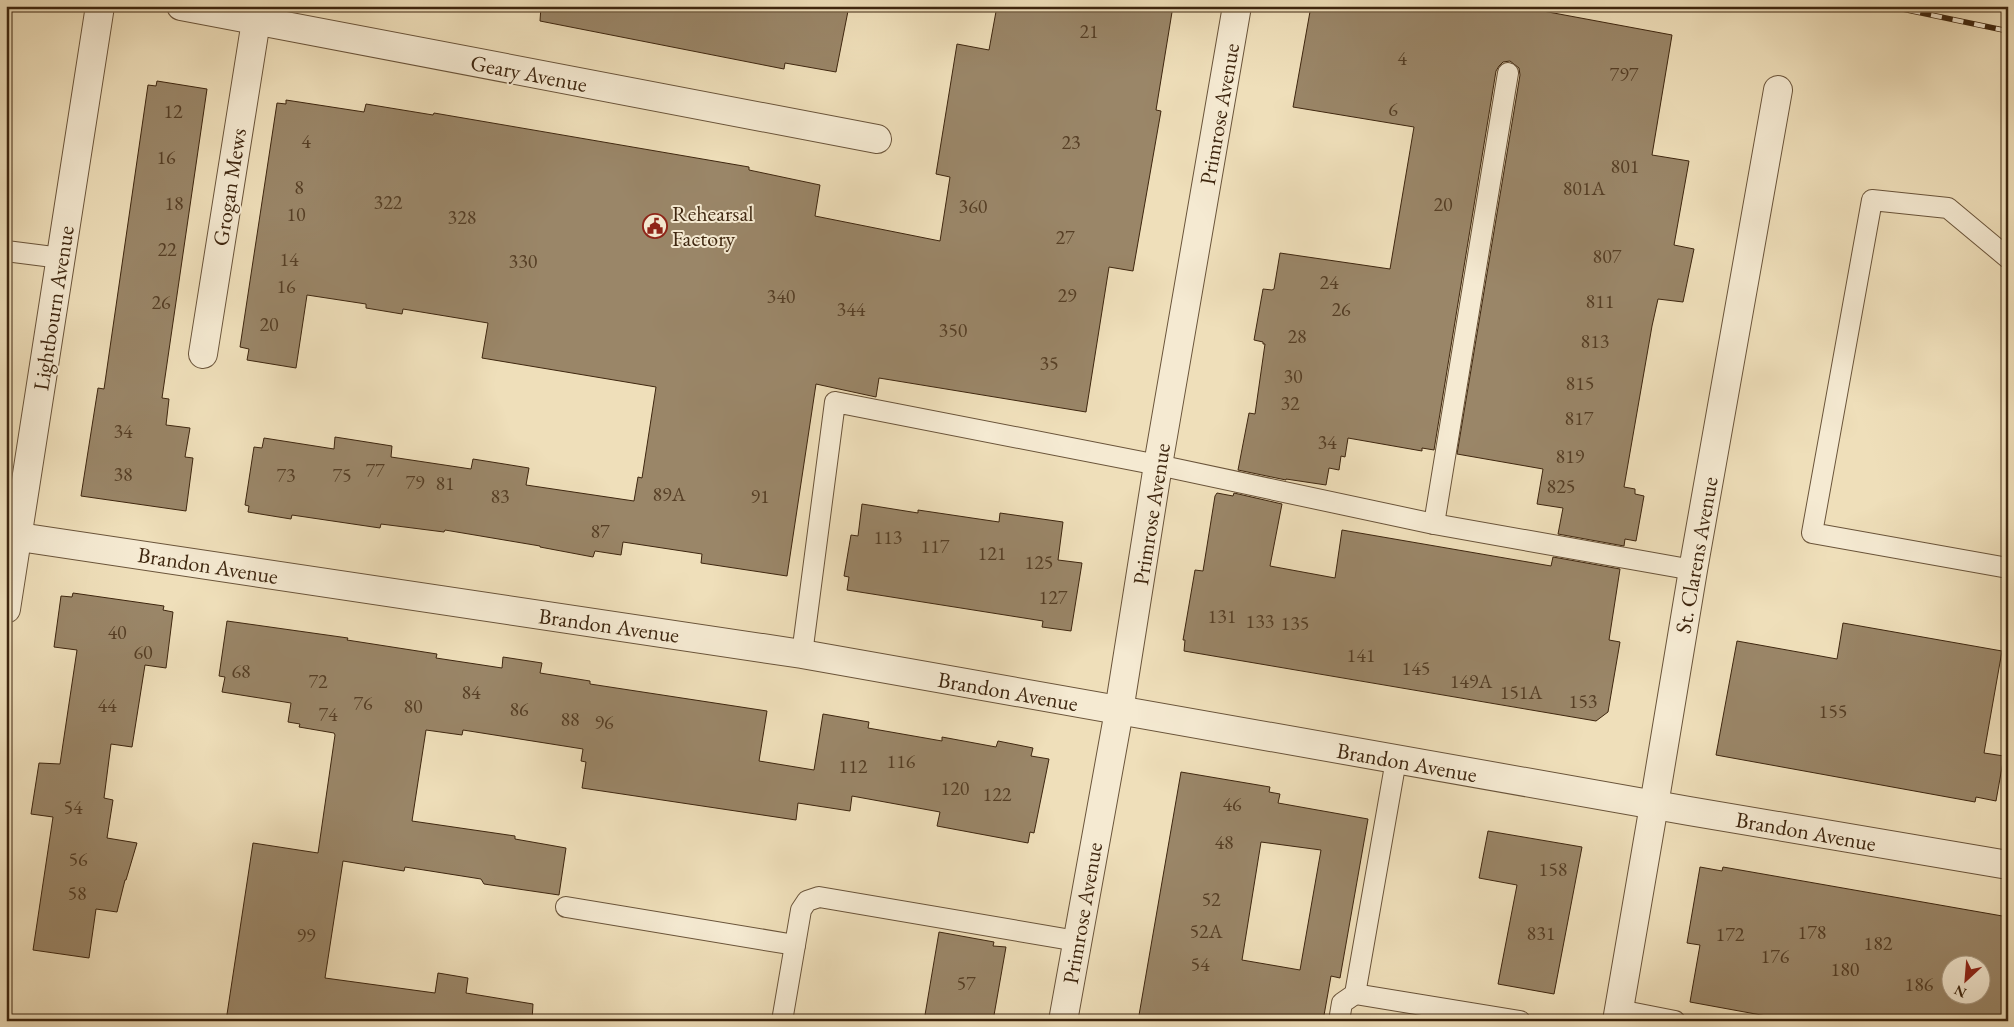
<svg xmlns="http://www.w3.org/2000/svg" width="2014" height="1027" font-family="'EB Garamond',serif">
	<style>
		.building { fill: #9a8668; stroke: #3e260f; fill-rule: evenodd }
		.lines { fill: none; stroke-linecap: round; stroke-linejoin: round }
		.lane-casing { stroke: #6a543a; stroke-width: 22 }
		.street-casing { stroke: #6a543a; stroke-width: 30 }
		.lane { stroke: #f5ead2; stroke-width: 20 }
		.street { stroke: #f5ead2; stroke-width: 28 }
		.rail-casing { stroke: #3e260f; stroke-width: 5.5 }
		.rail { stroke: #f5ead2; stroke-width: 4; stroke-dasharray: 11; stroke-linecap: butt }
		.labels { text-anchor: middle; stroke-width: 4; stroke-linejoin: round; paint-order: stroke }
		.number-label { font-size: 20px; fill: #553e25 }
		.street-label { font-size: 22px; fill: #3e260f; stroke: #f5ead2 }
		.poi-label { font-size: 22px; fill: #3e260f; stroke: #f5ead2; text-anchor: start }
	</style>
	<rect width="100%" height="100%" fill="#efdfba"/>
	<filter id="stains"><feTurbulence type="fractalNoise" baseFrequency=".004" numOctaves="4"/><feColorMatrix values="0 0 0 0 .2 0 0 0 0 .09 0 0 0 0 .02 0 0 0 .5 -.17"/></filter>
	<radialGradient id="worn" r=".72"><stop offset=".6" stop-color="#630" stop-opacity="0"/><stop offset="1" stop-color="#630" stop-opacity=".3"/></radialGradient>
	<g class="building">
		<path d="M 541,6 L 849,6 L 836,72 L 785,63 L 784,69 L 540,21 Z"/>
		<path d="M 997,6 L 1173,6 L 1156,110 L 1161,111 L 1133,271 L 1109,267 L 1086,412 L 879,378 L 876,397 L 816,384 L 787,576 L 701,563 L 702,554 L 623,542 L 621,555 L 595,551 L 593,557 L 540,547 L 540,546 L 445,530 L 444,532 L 381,524 L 380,528 L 292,515 L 291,519 L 248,512 L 249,506 L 245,505 L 254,447 L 262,448 L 264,438 L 334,449 L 335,437 L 392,446 L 391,457 L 471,469 L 473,459 L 529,468 L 526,485 L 634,501 L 638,477 L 642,478 L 656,387 L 482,358 L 488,323 L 403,309 L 402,314 L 366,308 L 366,304 L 307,295 L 296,368 L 247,360 L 249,349 L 240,347 L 277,103 L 286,104 L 286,100 L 364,112 L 366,104 L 433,115 L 434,113 L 749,167 L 749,170 L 820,185 L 815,216 L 940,241 L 950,177 L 936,174 L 957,44 L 989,50 Z"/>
		<path d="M 1311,6 L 1516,6 L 1672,35 L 1652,155 L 1689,161 L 1674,245 L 1694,249 L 1683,302 L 1658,299 L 1652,326 L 1624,487 L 1635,489 L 1635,494 L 1644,496 L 1636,541 L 1625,539 L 1624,546 L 1558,534 L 1563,508 L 1537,504 L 1543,469 L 1457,454 L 1520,75 L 1519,68 L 1510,61 L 1503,62 L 1499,66 L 1496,71 L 1434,450 L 1422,448 L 1422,451 L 1348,438 L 1345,457 L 1341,456 L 1339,470 L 1329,468 L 1326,485 L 1286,479 L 1286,480 L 1238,470 L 1249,413 L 1255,414 L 1265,344 L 1263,344 L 1263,342 L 1254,340 L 1263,289 L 1272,290 L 1274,289 L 1280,253 L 1390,269 L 1414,127 L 1293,107 Z"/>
		<path d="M 157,81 L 207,89 L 162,398 L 169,399 L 166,425 L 190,428 L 185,457 L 193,458 L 186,511 L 81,496 L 98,388 L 104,389 L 148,85 L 156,86 Z"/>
		<path d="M 1217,493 L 1233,496 L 1234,493 L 1282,504 L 1270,566 L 1335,578 L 1342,530 L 1551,566 L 1553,557 L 1620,569 L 1609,640 L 1620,642 L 1608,712 L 1596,721 L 1184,651 L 1185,640 L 1183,640 L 1195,570 L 1203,571 L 1215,496 Z"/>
		<path d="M 862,504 L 918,513 L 918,510 L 999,522 L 1000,513 L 1063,522 L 1058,560 L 1082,563 L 1071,631 L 1042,627 L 1043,621 L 847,590 L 849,577 L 844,576 L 851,535 L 858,536 Z"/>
		<path d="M 73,593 L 164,606 L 163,610 L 173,612 L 166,668 L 145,665 L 132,747 L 111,744 L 104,798 L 113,800 L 107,838 L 137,843 L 126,880 L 125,880 L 117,912 L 96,909 L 89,958 L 33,950 L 53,817 L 31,814 L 39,763 L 60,764 L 77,650 L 54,647 L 61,596 L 72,597 Z"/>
		<path d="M 227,621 L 348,638 L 347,640 L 437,654 L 436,658 L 502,668 L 503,657 L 542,663 L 540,673 L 590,681 L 590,684 L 767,711 L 759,761 L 814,770 L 823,714 L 869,722 L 868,728 L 942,741 L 942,737 L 996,747 L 998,741 L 1033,748 L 1031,756 L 1049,759 L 1034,833 L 1030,832 L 1028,843 L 937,826 L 940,812 L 852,796 L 850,811 L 798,803 L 796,820 L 582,788 L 586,762 L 581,761 L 583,749 L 463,730 L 462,735 L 426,730 L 412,821 L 515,836 L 515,839 L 566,848 L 559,895 L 484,884 L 481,879 L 405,867 L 404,871 L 343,861 L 325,978 L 435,993 L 438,973 L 468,978 L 466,993 L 533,1004 L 532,1021 L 226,1021 L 253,843 L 318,853 L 335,735 L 334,733 L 299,727 L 300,724 L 288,722 L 291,703 L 222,692 L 225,677 L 219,676 Z"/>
		<path d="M 1843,623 L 2002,651 L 1984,753 L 2004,756 L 1996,801 L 1976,797 L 1975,802 L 1716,755 L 1737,641 L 1837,659 Z"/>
		<path d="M 1181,772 L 1270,787 L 1269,792 L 1280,794 L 1278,803 L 1368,819 L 1340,978 L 1331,976 L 1323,1021 L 1138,1021 ZM 1261,842 L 1321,850 L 1300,970 L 1242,960 Z"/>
		<path d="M 1488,831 L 1582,847 L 1554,994 L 1498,984 L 1517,885 L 1479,878 Z"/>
		<path d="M 1700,867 L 1722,871 L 1723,867 L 2008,917 L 2008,1021 L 1794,1021 L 1690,1002 L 1700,945 L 1687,943 ZM 1952,964 L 1982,964 L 1982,994 L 1952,994 Z"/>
		<path d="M 939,932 L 994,942 L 993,946 L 1006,947 L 993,1021 L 924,1021 Z"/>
	</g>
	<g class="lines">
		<defs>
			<g id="lane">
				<path d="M 6,251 L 61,258"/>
				<path d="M 2008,258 L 1948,208 L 1872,200 L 1812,533 L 2008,568"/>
				<path d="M 1434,524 L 1508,73"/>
				<path d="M 802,654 L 835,402 L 1158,465 L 1434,524 L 1693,570"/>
				<path d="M 566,907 L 795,945"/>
				<path d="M 1355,994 L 1520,1021"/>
				<path d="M 1619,1010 L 1675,1021"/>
				<path d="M 782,1021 L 801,910 L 807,901 L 819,897 L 1077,941"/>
				<path d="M 1339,1021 L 1342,1003 L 1355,994 L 1396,760"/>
			</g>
			<g id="street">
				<path d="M 181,6 L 877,139"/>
				<path d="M 203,354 L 256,21"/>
				<path d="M 6,535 L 802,654 L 1689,811 L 2008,865"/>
				<path d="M 6,609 L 100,6"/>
				<path d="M 1063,1021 L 1119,711 L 1158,465 L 1237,6"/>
				<path d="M 1617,1021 L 1654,805 L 1693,570 L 1778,90"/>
			</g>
		</defs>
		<use href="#lane" class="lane-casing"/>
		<use href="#street" class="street-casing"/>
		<use href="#lane" class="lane"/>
		<use href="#street" class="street"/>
		<defs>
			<path id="rail" d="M 1888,6 L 2008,31"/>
		</defs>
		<use href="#rail" class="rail-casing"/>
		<use href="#rail" class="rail"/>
	</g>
	<defs>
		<symbol id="civic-ring" viewBox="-11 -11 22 22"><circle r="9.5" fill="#f5ead2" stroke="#8f2418" stroke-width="1.5"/><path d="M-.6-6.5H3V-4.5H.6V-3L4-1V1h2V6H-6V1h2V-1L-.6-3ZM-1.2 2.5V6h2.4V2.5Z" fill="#8f2418"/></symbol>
	</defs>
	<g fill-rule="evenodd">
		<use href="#civic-ring" x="641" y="212" width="28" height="28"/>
	</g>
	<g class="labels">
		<g class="number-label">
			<text x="1089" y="38">21</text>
			<text x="1402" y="65">4</text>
			<text x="1624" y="81">797</text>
			<text x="1393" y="116">6</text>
			<text x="173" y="118">12</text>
			<text x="306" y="148">4</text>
			<text x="1071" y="149">23</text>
			<text x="166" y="164">16</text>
			<text x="1625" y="173">801</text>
			<text x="299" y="194">8</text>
			<text x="1584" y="195">801A</text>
			<text x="388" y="209">322</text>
			<text x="174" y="210">18</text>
			<text x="1443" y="211">20</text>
			<text x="973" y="213">360</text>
			<text x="296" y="221">10</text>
			<text x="462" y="224">328</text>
			<text x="1065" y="244">27</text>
			<text x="167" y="256">22</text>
			<text x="1607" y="263">807</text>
			<text x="289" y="266">14</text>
			<text x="523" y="268">330</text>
			<text x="1329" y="289">24</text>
			<text x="286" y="293">16</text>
			<text x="1067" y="302">29</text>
			<text x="781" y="303">340</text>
			<text x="1600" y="308">811</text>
			<text x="161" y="309">26</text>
			<text x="851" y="316">344</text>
			<text x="1341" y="316">26</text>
			<text x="269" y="331">20</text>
			<text x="953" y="337">350</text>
			<text x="1297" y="343">28</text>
			<text x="1595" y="348">813</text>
			<text x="1049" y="370">35</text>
			<text x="1293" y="383">30</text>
			<text x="1580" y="390">815</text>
			<text x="1290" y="410">32</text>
			<text x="1579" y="425">817</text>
			<text x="123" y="438">34</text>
			<text x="1327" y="449">34</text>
			<text x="1570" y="463">819</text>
			<text x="375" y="477">77</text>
			<text x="123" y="481">38</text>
			<text x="286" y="482">73</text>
			<text x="342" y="482">75</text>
			<text x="415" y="489">79</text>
			<text x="445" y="490">81</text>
			<text x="1561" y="493">825</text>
			<text x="669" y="501">89A</text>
			<text x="500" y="503">83</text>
			<text x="760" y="503">91</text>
			<text x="600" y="538">87</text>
			<text x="888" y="544">113</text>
			<text x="935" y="553">117</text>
			<text x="992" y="560">121</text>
			<text x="1039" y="569">125</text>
			<text x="1053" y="604">127</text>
			<text x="1222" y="623">131</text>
			<text x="1260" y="628">133</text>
			<text x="1295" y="630">135</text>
			<text x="117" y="639">40</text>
			<text x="143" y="659">60</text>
			<text x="1361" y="662">141</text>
			<text x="1416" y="675">145</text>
			<text x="241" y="678">68</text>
			<text x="318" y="688">72</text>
			<text x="1471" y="688">149A</text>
			<text x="471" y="699">84</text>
			<text x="1521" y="699">151A</text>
			<text x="1583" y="708">153</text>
			<text x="363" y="710">76</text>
			<text x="107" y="712">44</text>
			<text x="413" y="713">80</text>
			<text x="519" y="716">86</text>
			<text x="1833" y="718">155</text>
			<text x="328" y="721">74</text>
			<text x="570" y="726">88</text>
			<text x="604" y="729">96</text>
			<text x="901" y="768">116</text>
			<text x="853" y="773">112</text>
			<text x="955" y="795">120</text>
			<text x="997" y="801">122</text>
			<text x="1232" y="811">46</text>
			<text x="73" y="814">54</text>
			<text x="1224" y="849">48</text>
			<text x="78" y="866">56</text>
			<text x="1553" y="876">158</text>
			<text x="77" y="900">58</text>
			<text x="1211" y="906">52</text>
			<text x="1206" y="938">52A</text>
			<text x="1812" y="939">178</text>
			<text x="1541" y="940">831</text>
			<text x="1730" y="941">172</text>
			<text x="306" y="942">99</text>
			<text x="1878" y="950">182</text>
			<text x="1775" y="963">176</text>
			<text x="1200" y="971">54</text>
			<text x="1845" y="976">180</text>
			<text x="966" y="990">57</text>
			<text x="1919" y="991">186</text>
		</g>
		<g class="street-label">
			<text transform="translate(529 73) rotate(11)" y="8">Geary Avenue</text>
			<text transform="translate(1219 114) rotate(-80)" y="8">Primrose Avenue</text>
			<text transform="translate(229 187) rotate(-81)" y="8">Grogan Mews</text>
			<text transform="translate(53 308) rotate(-81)" y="8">Lightbourn Avenue</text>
			<text transform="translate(1151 514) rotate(-81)" y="8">Primrose Avenue</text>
			<text transform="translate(1696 555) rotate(-80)" y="8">St. Clarens Avenue</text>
			<text transform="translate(208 565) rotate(9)" y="8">Brandon Avenue</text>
			<text transform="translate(609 625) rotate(8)" y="8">Brandon Avenue</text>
			<text transform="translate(1008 691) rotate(10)" y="8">Brandon Avenue</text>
			<text transform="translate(1407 762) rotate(10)" y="8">Brandon Avenue</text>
			<text transform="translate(1806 831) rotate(10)" y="8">Brandon Avenue</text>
			<text transform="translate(1082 913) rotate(-80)" y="8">Primrose Avenue</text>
		</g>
		<g class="poi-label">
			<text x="672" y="221">Rehearsal<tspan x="672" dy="25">Factory</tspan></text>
		</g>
	</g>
	<rect width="2014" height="1027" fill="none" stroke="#efdfba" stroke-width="25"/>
	<rect x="8" y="8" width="1999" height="1012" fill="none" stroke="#3e260f" stroke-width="2.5"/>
	<rect x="12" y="12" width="1989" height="1002" fill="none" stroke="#3e260f"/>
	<g transform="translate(1966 980) rotate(206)"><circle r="24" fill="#f5ead2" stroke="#ac9c84"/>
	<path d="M0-4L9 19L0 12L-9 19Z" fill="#8f2418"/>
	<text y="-8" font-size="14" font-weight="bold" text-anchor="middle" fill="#3e260f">N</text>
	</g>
	<rect width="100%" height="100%" filter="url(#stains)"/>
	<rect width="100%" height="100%" fill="url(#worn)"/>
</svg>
